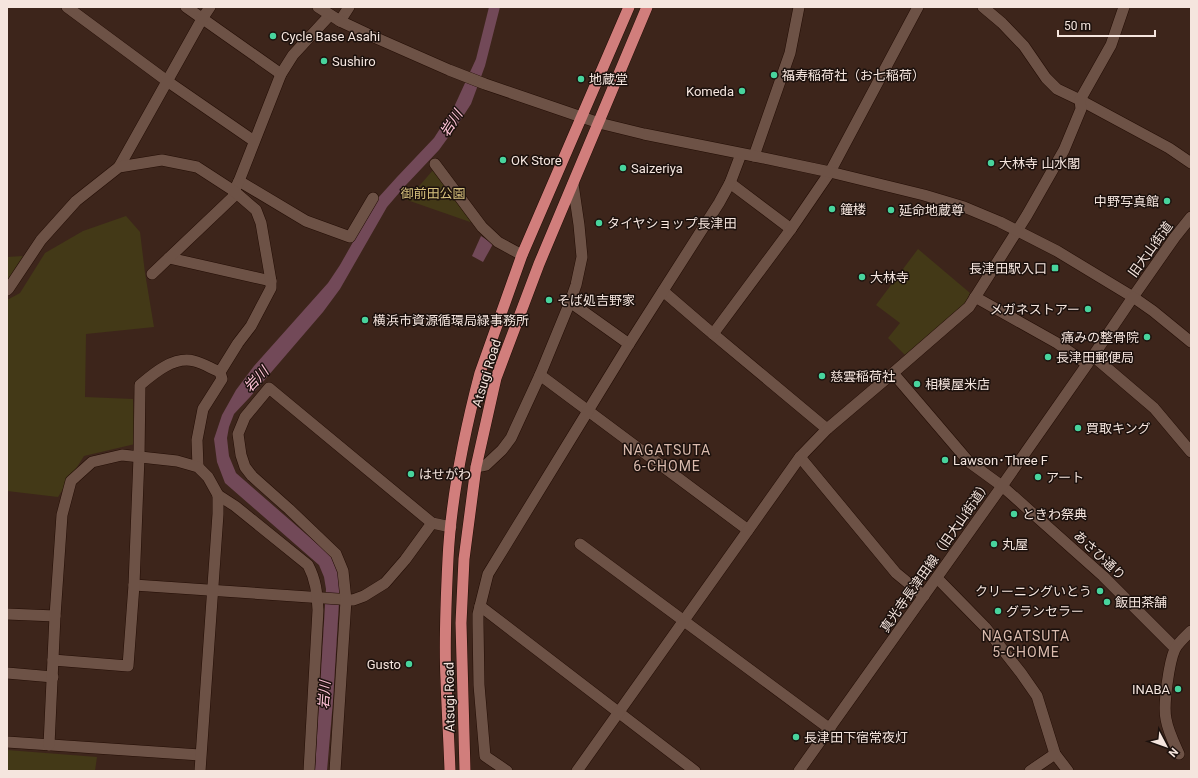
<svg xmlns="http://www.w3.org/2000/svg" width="1198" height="778" font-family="Roboto,'Noto Sans JP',sans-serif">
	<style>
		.green { fill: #433917 }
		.water { fill: #724958 }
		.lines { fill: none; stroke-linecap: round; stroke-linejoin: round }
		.minor-casing { stroke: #230d05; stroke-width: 12 }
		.tertiary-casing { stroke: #230d05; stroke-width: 12 }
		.secondary-casing { stroke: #230d05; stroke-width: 12 }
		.trunk-casing { stroke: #230d05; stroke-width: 12 }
		.minor { stroke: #6d5246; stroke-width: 11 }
		.tertiary { stroke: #6d5246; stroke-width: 11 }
		.secondary { stroke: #6d5246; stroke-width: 11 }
		.trunk { stroke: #d17e7c; stroke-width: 11 }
		.poi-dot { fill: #48d49d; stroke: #1c110d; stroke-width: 1.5 }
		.labels { text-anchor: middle; stroke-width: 3; stroke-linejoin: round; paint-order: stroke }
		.poi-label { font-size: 13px; fill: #f5e5de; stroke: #1c110d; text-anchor: start }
		.park-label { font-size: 13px; fill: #d6c07d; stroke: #1c110d }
		.street-label { font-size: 13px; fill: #f5e5de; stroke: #1c110d }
		.water-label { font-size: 14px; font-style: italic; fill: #fec3d7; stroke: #1c110d }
		.neighbourhood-label { font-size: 14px; letter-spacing: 1px; fill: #dabbae; stroke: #1c110d }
	</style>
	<rect width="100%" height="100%" fill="#3d251b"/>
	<g class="green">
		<path d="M 434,169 L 473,223 L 407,200 Z"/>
		<path d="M 126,216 L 140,232 L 145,273 L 154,327 L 86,334 L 85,397 L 133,399 L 135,444 L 84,456 L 58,497 L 7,491 L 7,300 L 20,293 L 45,253 L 83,231 Z"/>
		<path d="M 918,249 L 970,293 L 965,303 L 905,355 L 888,338 L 900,323 L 876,305 Z"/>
		<path d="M 23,256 L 7,281 L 7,257 Z"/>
		<path d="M 7,750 L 97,757 L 95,771 L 7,771 Z"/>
	</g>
	<g class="water">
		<path d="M 489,7 L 500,7 L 485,66 L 471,104 L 460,121 L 439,150 L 405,186 L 387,207 L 340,289 L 323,312 L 250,397 L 234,414 L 229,427 L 227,438 L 229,456 L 236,473 L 330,555 L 339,571 L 340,586 L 333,701 L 327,771 L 315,771 L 326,589 L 324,577 L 319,565 L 225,483 L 217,462 L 214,439 L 222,415 L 236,390 L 254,366 L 328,283 L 340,265 L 378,198 L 397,177 L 434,138 L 454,107 L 476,59 Z"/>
		<path d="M 481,236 L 493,244 L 483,262 L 472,256 Z"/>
	</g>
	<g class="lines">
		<defs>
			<g id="minor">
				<path d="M 67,7 L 167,81 L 254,141"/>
				<path d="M 186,7 L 281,74"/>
				<path d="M 983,7 L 1002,23 L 1024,46 L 1046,78 L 1057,89 L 1080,100 L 1169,148 L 1191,163"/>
				<path d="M 340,21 L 349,7"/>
				<path d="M 754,156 L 790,53 L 799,7"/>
				<path d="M 435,164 L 482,227 L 498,242 L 522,255"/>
				<path d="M 119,167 L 202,19 L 210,7"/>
				<path d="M 239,181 L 306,221 L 350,237 L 373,198"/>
				<path d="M 730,183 L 791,229"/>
				<path d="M 169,258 L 271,281"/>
				<path d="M 152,274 L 233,197 L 234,191 L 239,181 L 281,74 L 293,55 L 330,15"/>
				<path d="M 7,290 L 9,288 L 41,240 L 76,201 L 119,167 L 162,160 L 197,167 L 234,191 L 256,210 L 261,223 L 271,281 L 271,288 L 251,326 L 238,343 L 220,372 L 222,379 L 203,409 L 197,440 L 198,467"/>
				<path d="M 663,291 L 706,328 L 827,429"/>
				<path d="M 975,297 L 1057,343 L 1087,364"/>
				<path d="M 570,302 L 629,344"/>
				<path d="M 713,334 L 791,229 L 830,172 L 918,7"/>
				<path d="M 1093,356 L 1154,408 L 1191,452"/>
				<path d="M 893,373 L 969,462 L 1002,486 L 1103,576 L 1175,648"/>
				<path d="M 540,375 L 748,530"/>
				<path d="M 800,457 L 896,573 L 924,596"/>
				<path d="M 476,467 L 486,465 L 502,450 L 511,438 L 540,375 L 570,302 L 576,285 L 582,257 L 579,225 L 573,184"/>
				<path d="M 580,544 L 830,729"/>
				<path d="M 937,578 L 985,627 L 1021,673 L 1037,696 L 1055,754 L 1068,771"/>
				<path d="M 134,585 L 353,600 L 364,596 L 385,583 L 405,560 L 432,523"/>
				<path d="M 480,606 L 695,771"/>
				<path d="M 7,614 L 55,616"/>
				<path d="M 53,660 L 128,666 L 134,585 L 139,457 L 140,385 C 154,373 174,356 194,361 C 203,363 212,369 220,372"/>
				<path d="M 7,673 L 53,677"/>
				<path d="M 7,742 L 200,755"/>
				<path d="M 49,745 L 55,616 L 62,515 L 71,481 L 92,462 L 122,455 L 177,461 L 198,467 L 208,477 L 218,495 L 235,506 L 308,565 C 316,580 317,593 318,610 L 309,771"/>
				<path d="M 1179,754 C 1174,743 1168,731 1166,719 C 1163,705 1169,662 1175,649 C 1178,643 1186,636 1191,631"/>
				<path d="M 200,771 L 218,514 L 218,495"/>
				<path d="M 335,771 L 346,600 L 343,571 L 336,554 L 289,509 L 252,476 L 245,467 L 241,455 L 238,434 L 245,417 L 269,388 L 432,523 L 451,527"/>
				<path d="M 507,771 L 485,756 L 479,685 L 478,624 L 478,614 L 488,574 L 629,344 L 719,203 L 730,183 L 741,154"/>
				<path d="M 577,771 L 800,457 L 827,429 L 893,373 L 969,307 L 1027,215 L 1064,150 L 1081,109 L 1080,100 L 1111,45 L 1124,7"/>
				<path d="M 1030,771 L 1055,754"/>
			</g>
			<path id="tertiary" d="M 318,7 L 340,21 L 374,37 L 449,70 L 485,84 L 599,123 L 644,134 L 754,156 L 830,172 L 924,195 L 964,207 L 1000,222 L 1057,251 L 1133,297 L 1175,237 L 1191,217"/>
			<path id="secondary" d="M 799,771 L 1002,486 L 1093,356 L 1133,297 L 1153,311 L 1191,342"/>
			<g id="trunk">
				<path d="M 450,771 C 449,741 447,710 446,680 C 444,640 446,599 448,559 C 451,496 464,434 480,373 L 522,255 L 629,7"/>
				<path d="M 465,771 L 461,623 L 464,559 L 476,467 L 496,378 L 539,264 L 647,7"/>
			</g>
		</defs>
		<use href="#minor" class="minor-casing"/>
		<use href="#tertiary" class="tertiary-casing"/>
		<use href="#secondary" class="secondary-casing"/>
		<use href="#trunk" class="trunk-casing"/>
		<use href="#minor" class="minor"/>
		<use href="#tertiary" class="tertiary"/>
		<use href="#secondary" class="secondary"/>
		<use href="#trunk" class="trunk"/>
	</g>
	<g class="poi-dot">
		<circle cx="273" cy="36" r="4"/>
		<circle cx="324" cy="61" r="4"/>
		<circle cx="774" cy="75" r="4"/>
		<circle cx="581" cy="79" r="4"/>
		<circle cx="742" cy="91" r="4"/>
		<circle cx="503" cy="160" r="4"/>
		<circle cx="991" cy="163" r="4"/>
		<circle cx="623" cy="168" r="4"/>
		<circle cx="1167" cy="201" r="4"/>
		<circle cx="832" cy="209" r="4"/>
		<circle cx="891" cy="210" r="4"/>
		<circle cx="599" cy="223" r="4"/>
		<rect x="1051" y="264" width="8" height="8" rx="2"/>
		<circle cx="862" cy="277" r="4"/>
		<circle cx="549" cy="300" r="4"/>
		<circle cx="1088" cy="309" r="4"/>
		<circle cx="365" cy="320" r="4"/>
		<circle cx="1147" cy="337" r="4"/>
		<circle cx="1048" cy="357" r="4"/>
		<circle cx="822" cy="376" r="4"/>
		<circle cx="917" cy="384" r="4"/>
		<circle cx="1078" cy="428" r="4"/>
		<circle cx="945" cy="460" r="4"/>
		<circle cx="411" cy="474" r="4"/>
		<circle cx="1038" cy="477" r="4"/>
		<circle cx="1014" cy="514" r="4"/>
		<circle cx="994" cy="544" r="4"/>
		<circle cx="1100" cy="591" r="4"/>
		<circle cx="1107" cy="602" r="4"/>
		<circle cx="998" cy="611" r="4"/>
		<circle cx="409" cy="664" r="4"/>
		<circle cx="1178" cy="689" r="4"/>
		<circle cx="796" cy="737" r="4"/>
	</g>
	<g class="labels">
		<g class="poi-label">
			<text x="281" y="41">Cycle Base Asahi</text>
			<text x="332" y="66">Sushiro</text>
			<text x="782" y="80">福寿稲荷社（お七稲荷）</text>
			<text x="589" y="84">地蔵堂</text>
			<text x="734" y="96" text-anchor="end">Komeda</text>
			<text x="511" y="165">OK Store</text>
			<text x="999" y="168">大林寺 山水閣</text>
			<text x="631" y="173">Saizeriya</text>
			<text x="1159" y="206" text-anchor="end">中野写真館</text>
			<text x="840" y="214">鐘楼</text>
			<text x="899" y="215">延命地蔵尊</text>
			<text x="607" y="228">タイヤショップ長津田</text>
			<text x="1047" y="273" text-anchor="end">長津田駅入口</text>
			<text x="870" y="282">大林寺</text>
			<text x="557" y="305">そば処吉野家</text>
			<text x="1080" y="314" text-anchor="end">メガネストアー</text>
			<text x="373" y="325">横浜市資源循環局緑事務所</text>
			<text x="1139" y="342" text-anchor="end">痛みの整骨院</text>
			<text x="1056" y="362">長津田郵便局</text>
			<text x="830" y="381">慈雲稲荷社</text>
			<text x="925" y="389">相模屋米店</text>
			<text x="1086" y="433">買取キング</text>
			<text x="953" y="465">Lawson･Three F</text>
			<text x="419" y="479">はせがわ</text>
			<text x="1046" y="482">アート</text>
			<text x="1022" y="519">ときわ祭典</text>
			<text x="1002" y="549">丸屋</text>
			<text x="1092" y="596" text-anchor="end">クリーニングいとう</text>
			<text x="1115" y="607">飯田茶舗</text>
			<text x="1006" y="616">グランセラー</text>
			<text x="401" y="669" text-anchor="end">Gusto</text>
			<text x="1170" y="694" text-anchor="end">INABA</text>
			<text x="804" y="742">長津田下宿常夜灯</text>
		</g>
		<g class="park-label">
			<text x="433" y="198">御前田公園</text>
		</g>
		<g class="street-label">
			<text transform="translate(1150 249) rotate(-54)" y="5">旧大山街道</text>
			<text transform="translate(486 373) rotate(-73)" y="5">Atsugi Road</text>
			<text transform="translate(1100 555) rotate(43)" y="5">あさひ通り</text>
			<text transform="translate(935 556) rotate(-55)" y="5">真光寺長津田線（旧大山街道）</text>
			<text transform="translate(449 697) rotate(-91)" y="5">Atsugi Road</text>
		</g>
		<g class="water-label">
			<text transform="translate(451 123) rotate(-57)" y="5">岩川</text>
			<text transform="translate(256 379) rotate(-47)" y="5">岩川</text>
			<text transform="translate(324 695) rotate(-86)" y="5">岩川</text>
		</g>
		<g class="neighbourhood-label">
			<text x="667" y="455">NAGATSUTA<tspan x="667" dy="16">6-CHOME</tspan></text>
			<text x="1026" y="641">NAGATSUTA<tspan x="1026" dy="16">5-CHOME</tspan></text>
		</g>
	</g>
	<rect width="1198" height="778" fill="none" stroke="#f5e5de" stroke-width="16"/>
	<g transform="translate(1166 746) rotate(131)" stroke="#1c110d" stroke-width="3" paint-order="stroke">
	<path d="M0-3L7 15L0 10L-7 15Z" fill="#f5e5de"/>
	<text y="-6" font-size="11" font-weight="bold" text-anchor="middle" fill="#f5e5de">N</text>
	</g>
	<path d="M1058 30v6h97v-6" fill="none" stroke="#f5e5de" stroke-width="2"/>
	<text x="1064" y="30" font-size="12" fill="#f5e5de" stroke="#1c110d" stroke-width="3" paint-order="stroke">50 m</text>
</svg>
